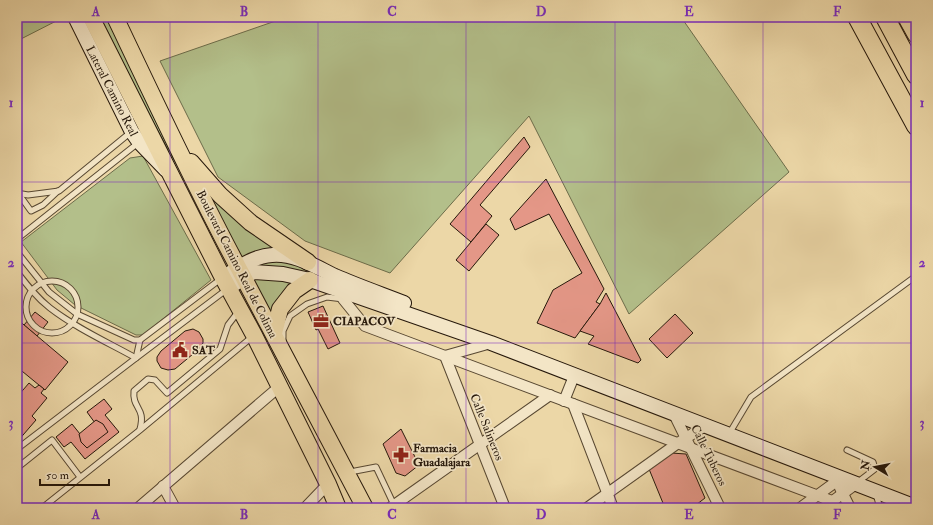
<svg xmlns="http://www.w3.org/2000/svg" width="933" height="525" font-family="'IM FELL Double Pica',serif">
	<style>
		.green { fill: #b3bf8a; stroke: #6c6c4a }
		.building { fill: #e49787; stroke: #26180b }
		.lines { fill: none; stroke-linecap: round; stroke-linejoin: round }
		.lane-casing { stroke: #584832; stroke-width: 7 }
		.street-casing { stroke: #584832; stroke-width: 12 }
		.secondary-casing { stroke: #26180b; stroke-width: 16 }
		.primary-casing { stroke: #26180b; stroke-width: 18 }
		.highway-casing { stroke: #26180b; stroke-width: 20 }
		.lane { stroke: #f3e5c6; stroke-width: 5 }
		.street { stroke: #f3e5c6; stroke-width: 10 }
		.secondary { stroke: #f3e5c6; stroke-width: 14 }
		.primary { stroke: #ecd7a7; stroke-width: 16 }
		.highway { stroke: #ecd7a7; stroke-width: 18 }
		.grid { fill: none; stroke: #7b2cbf; stroke-width: 1; stroke-opacity: 0.55 }
		.labels { text-anchor: middle; stroke-width: 3.5; stroke-linejoin: round; paint-order: stroke }
		.street-label { font-size: 12px; fill: #26180b; stroke: #f3e5c6 }
		.poi-label { font-size: 12px; font-weight: bold; fill: #26180b; stroke: #f3e5c6; text-anchor: start }
		.neatline { fill: none; stroke: #7b2cbf; stroke-width: 1.5 }
		.grid-label { font-size: 13px; text-anchor: middle; font-weight: bold; fill: #7b2cbf }
	</style>
	<rect width="100%" height="100%" fill="#ecd7a7"/>
	<filter id="stains"><feTurbulence type="fractalNoise" baseFrequency=".005" numOctaves="4"/><feColorMatrix values="0 0 0 0 .2 0 0 0 0 .09 0 0 0 0 .02 0 0 0 .5 -.17"/></filter>
	<radialGradient id="worn" r=".72"><stop offset=".6" stop-color="#630" stop-opacity="0"/><stop offset="1" stop-color="#630" stop-opacity=".3"/></radialGradient>
	<g class="green">
		<path d="M 17,17 L 64,17 L 17,41 Z"/>
		<path d="M 98,17 L 110,17 L 226,255 L 122,65 Z"/>
		<path d="M 287,17 L 681,17 L 789,172 L 629,314 L 529,116 L 390,273 L 305,241 L 218,177 L 160,61 Z"/>
		<path d="M 143,156 L 211,280 L 143,335 L 136,335 L 75,305 L 57,290 L 21,242 L 130,158 Z"/>
		<path d="M 199,174 L 285,252 L 243,261 Z"/>
		<path d="M 287,260 L 348,284 L 255,269 L 260,261 Z"/>
		<path d="M 251,276 L 301,282 L 272,318 Z"/>
	</g>
	<g class="building">
		<path d="M 524,137 L 530,147 L 480,205 L 492,216 L 471,242 L 450,224 Z"/>
		<path d="M 546,179 L 604,289 L 596,302 L 600,304 L 575,338 L 537,323 L 553,290 L 582,273 L 549,214 L 515,230 L 510,219 Z"/>
		<path d="M 486,224 L 499,235 L 469,271 L 456,260 Z"/>
		<path d="M 606,293 L 641,360 L 638,363 L 588,344 L 594,336 L 580,331 L 600,304 Z"/>
		<path d="M 323,306 L 340,343 L 328,349 L 318,329 L 316,330 L 308,312 Z"/>
		<path d="M 35,312 L 48,322 L 37,336 L 24,325 Z"/>
		<path d="M 675,314 L 693,333 L 667,358 L 649,339 Z"/>
		<path d="M 17,319 L 68,362 L 45,390 L 17,367 Z"/>
		<path d="M 193,329 L 199,332 L 203,339 L 203,343 L 199,349 L 175,369 L 168,370 L 161,368 L 157,361 L 157,357 L 161,351 L 185,331 Z"/>
		<path d="M 29,383 L 35,388 L 39,385 L 44,389 L 41,393 L 47,398 L 32,416 L 36,420 L 17,442 L 17,397 Z"/>
		<path d="M 104,399 L 112,409 L 105,415 L 119,432 L 85,459 L 71,442 L 64,447 L 56,437 L 72,424 L 80,434 L 95,423 L 87,412 Z"/>
		<path d="M 96,420 L 103,424 L 108,432 L 87,448 L 81,442 L 79,434 Z"/>
		<path d="M 401,429 L 419,465 L 405,476 L 396,473 L 383,444 Z"/>
		<path d="M 671,453 L 686,454 L 705,498 L 692,508 L 665,508 L 649,469 Z"/>
	</g>
	<g class="lines">
		<defs>
			<g id="lane">
				<path d="M 17,193 L 28,195 L 59,191 L 131,132"/>
				<path d="M 18,193 L 31,211 L 43,205 L 58,191"/>
				<path d="M 17,239 L 138,143"/>
				<path d="M 17,252 L 49,292 L 77,314 L 134,340 L 140,340 L 222,278"/>
				<path d="M 17,272 C 27,285 37,298 50,308 C 76,328 107,342 136,358 L 226,290"/>
				<circle cx="52" cy="307" r="26"/>
				<path d="M 283,342 L 283,331 L 290,316 L 307,304 L 327,297 L 343,299"/>
				<path d="M 140,429 C 146,407 132,409 134,391 L 148,379 L 155,380 L 167,393 L 220,349 L 228,325 L 238,312"/>
				<path d="M 729,434 L 751,397 L 916,276"/>
				<path d="M 17,449 L 136,358 L 140,340"/>
				<path d="M 847,450 L 873,462 L 875,469 L 858,482"/>
				<path d="M 17,468 L 52,440 L 80,477"/>
				<path d="M 350,472 L 376,467 L 394,505"/>
				<path d="M 876,494 L 880,508"/>
				<path d="M 42,508 L 140,430 L 252,337"/>
			</g>
			<g id="street">
				<path d="M 346,292 L 343,299 L 365,326 L 832,501"/>
				<path d="M 491,343 L 445,356 L 505,508"/>
				<path d="M 564,401 L 574,376"/>
				<path d="M 573,404 L 613,508"/>
				<path d="M 674,414 L 720,508"/>
				<path d="M 163,486 L 175,508"/>
				<path d="M 840,488 L 850,508"/>
				<path d="M 138,508 L 279,387"/>
				<path d="M 305,508 L 328,484"/>
				<path d="M 390,508 L 550,395"/>
				<path d="M 587,508 L 678,443 L 705,426"/>
				<path d="M 800,508 L 841,478"/>
				<path d="M 823,508 L 856,484"/>
			</g>
			<g id="secondary">
				<path d="M 75,17 L 132,132 L 139,142 L 166,170"/>
				<path d="M 223,278 C 237,268 254,256 272,255 C 295,253 316,267 335,276 C 358,286 381,294 404,303"/>
				<path d="M 228,288 L 253,272 L 283,274 L 310,280 L 491,343 L 916,507"/>
			</g>
			<g id="primary">
				<path d="M 91,17 L 223,278 L 254,335 L 328,484 L 338,508"/>
				<path d="M 115,17 C 155,101 194,185 238,267 C 280,347 323,427 365,508"/>
				<path d="M 906,17 L 916,35"/>
				<path d="M 191,162 L 220,195 L 251,223 L 308,262"/>
				<path d="M 274,333 L 280,309 L 294,291 L 310,280"/>
			</g>
			<g id="highway">
				<path d="M 857,17 L 916,126"/>
				<path d="M 885,17 L 916,75"/>
			</g>
		</defs>
		<use href="#lane" class="lane-casing"/>
		<use href="#street" class="street-casing"/>
		<use href="#secondary" class="secondary-casing"/>
		<use href="#primary" class="primary-casing"/>
		<use href="#highway" class="highway-casing"/>
		<use href="#lane" class="lane"/>
		<use href="#street" class="street"/>
		<use href="#secondary" class="secondary"/>
		<use href="#primary" class="primary"/>
		<use href="#highway" class="highway"/>
	</g>
	<path class="grid" d="M 170,17 L 170,508M 318,17 L 318,508M 466,17 L 466,508M 615,17 L 615,508M 763,17 L 763,508M 17,182 L 916,182M 17,343 L 916,343"/>
	<defs>
		<symbol id="office-bare" viewBox="-9 -9 18 18"><path d="M-6-3h4V-5.5h4V-3h4V5H-6ZM-1-4.5V-3h2v-1.5ZM-6 0V1H6V0Z" fill="#8f2418" stroke="#f3e5c6" stroke-width="2.5" paint-order="stroke"/></symbol>
		<symbol id="civic-bare" viewBox="-9 -9 18 18"><path d="M-.6-6.5H3V-4.5H.6V-3L4-1V1h2V6H-6V1h2V-1L-.6-3ZM-1.2 2.5V6h2.4V2.5Z" fill="#8f2418" stroke="#f3e5c6" stroke-width="2.5" paint-order="stroke"/></symbol>
		<symbol id="pharmacy-bare" viewBox="-9 -9 18 18"><path d="M-2-6h4v4h4v4h-4v4h-4v-4h-4v-4h4Z" fill="#8f2418" stroke="#f3e5c6" stroke-width="2.5" paint-order="stroke"/></symbol>
	</defs>
	<g fill-rule="evenodd">
		<use href="#office-bare" x="310" y="310" width="22" height="22"/>
		<use href="#civic-bare" x="169" y="339" width="22" height="22"/>
		<use href="#pharmacy-bare" x="390" y="444" width="22" height="22"/>
	</g>
	<g class="labels">
		<g class="street-label">
			<text transform="translate(112 91) rotate(63)" y="4">Lateral Camino Real</text>
			<text transform="translate(237 264) rotate(63)" y="4">Boulevard Camino Real de Colima</text>
			<text transform="translate(487 427) rotate(68)" y="4">Calle Salineros</text>
			<text transform="translate(709 455) rotate(64)" y="4">Calle Tuberos</text>
		</g>
		<g class="poi-label">
			<text x="333" y="325">CIAPACOV</text>
			<text x="192" y="354">SAT</text>
			<text x="413" y="452">Farmacia<tspan x="413" dy="14">Guadalajara</tspan></text>
		</g>
	</g>
	<rect width="933" height="525" fill="none" stroke="#ecd7a7" stroke-width="44"/>
	<g transform="translate(875 467) rotate(280)" stroke="#f3e5c6" stroke-width="3" paint-order="stroke">
	<path d="M0-3L7 15L0 10L-7 15Z" fill="#26180b"/>
	<text y="-6" font-size="11" font-weight="bold" text-anchor="middle" fill="#26180b">N</text>
	</g>
	<path d="M40 479v6h69v-6" fill="none" stroke="#26180b" stroke-width="2"/>
	<text x="46" y="479" font-size="12" fill="#26180b" stroke="#f3e5c6" stroke-width="3" paint-order="stroke">50 m</text>
	<rect x="22" y="22" width="889" height="481" class="neatline"/>
	<g class="grid-label">
		<text x="96" y="16">A</text>
		<text x="244" y="16">B</text>
		<text x="392" y="16">C</text>
		<text x="541" y="16">D</text>
		<text x="689" y="16">E</text>
		<text x="837" y="16">F</text>
		<text x="11" y="107">1</text>
		<text x="922" y="107">1</text>
		<text x="11" y="267">2</text>
		<text x="922" y="267">2</text>
		<text x="11" y="427">3</text>
		<text x="922" y="427">3</text>
		<text x="96" y="519">A</text>
		<text x="244" y="519">B</text>
		<text x="392" y="519">C</text>
		<text x="541" y="519">D</text>
		<text x="689" y="519">E</text>
		<text x="837" y="519">F</text>
	</g>
	<rect width="100%" height="100%" filter="url(#stains)"/>
	<rect width="100%" height="100%" fill="url(#worn)"/>
</svg>
